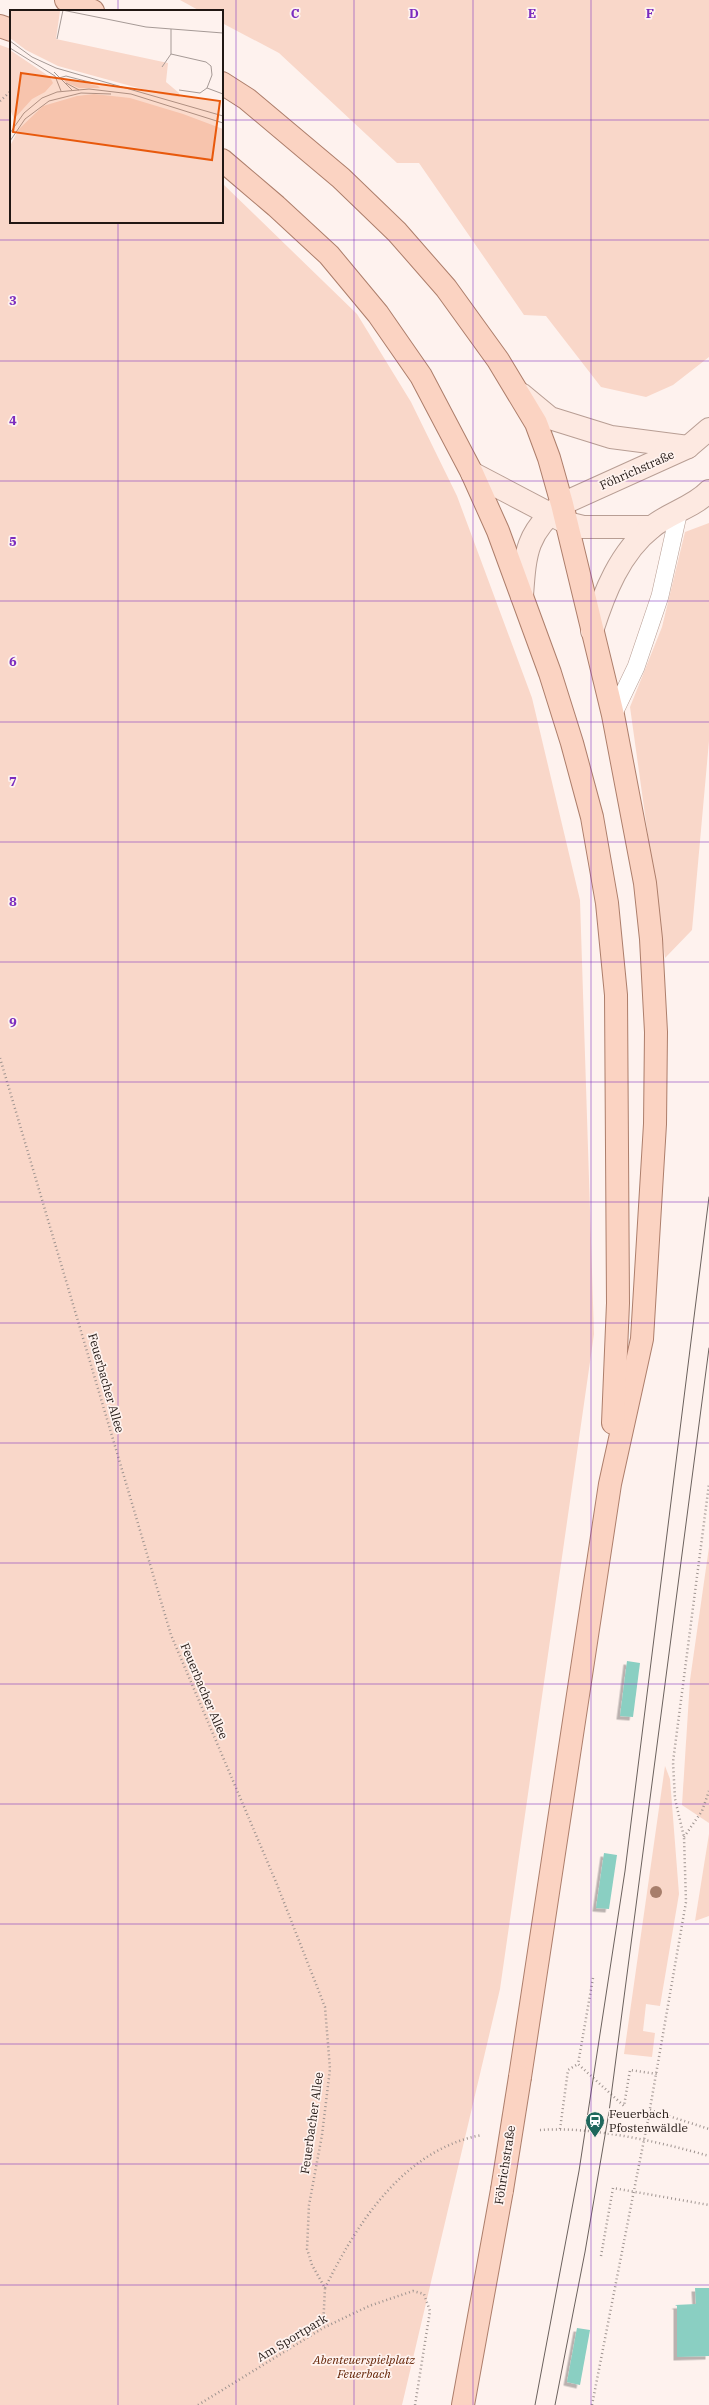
<svg xmlns="http://www.w3.org/2000/svg" width="709" height="2405" font-family="'IBM Plex Serif',serif">
	<style>
		.green { fill: #f9d7c9 }
		.building { fill: #8acfc2; filter: url(#shadow) }
		.lines { fill: none; stroke-linecap: round; stroke-linejoin: round }
		.service-casing { stroke: #b89e94; stroke-width: 18 }
		.secondary-casing { stroke: #b89e94; stroke-width: 24 }
		.primary-casing { stroke: #ad7e6b; stroke-width: 24 }
		.path { stroke: #9f9490; stroke-width: 2.5; stroke-dasharray: 1 3; stroke-linecap: butt }
		.service { stroke: #fff; stroke-width: 17 }
		.secondary { stroke: #fde9e1; stroke-width: 22 }
		.primary { stroke: #fbd3c2; stroke-width: 22 }
		.tram { stroke: #6b615d; stroke-width: 1 }
		.primary-bridge-casing { stroke: #ad7e6b; stroke-width: 24; stroke-linecap: butt }
		.path-bridge { stroke: #9f9490; stroke-width: 2.5; stroke-dasharray: 1 3; stroke-linecap: butt }
		.primary-bridge { stroke: #fbd3c2; stroke-width: 22 }
		.tree { fill: #a77e6b }
		.grid { fill: none; stroke: #7b2cbf; stroke-width: 1; stroke-opacity: 0.55 }
		.labels { text-anchor: middle; stroke-width: 3.5; stroke-linejoin: round; paint-order: stroke }
		.street-label { font-size: 12px; fill: #211713; stroke: #fef2ee }
		.poi-label { font-size: 12px; fill: #211713; stroke: #fef2ee; text-anchor: start }
		.park-label { font-size: 12px; font-style: italic; fill: #601f00; stroke: #fef2ee }
		.inset-road { fill: none; stroke: #a69a96; stroke-width: 1 }
		.view { fill: #e8590c; fill-opacity: 0.15; stroke: #e8590c; stroke-width: 2 }
		.inset-edge { fill: none; stroke: #211713; stroke-width: 2 }
		.grid-label { font-size: 13px; text-anchor: middle; font-weight: bold; fill: #7b2cbf; stroke: #fef2ee; stroke-width: 3.5; stroke-linejoin: round; paint-order: stroke }
	</style>
	<defs>
		<filter id="shadow"><feDropShadow dx="-3.5" dy="3.5" stdDeviation="0" flood-color="#0004"/></filter>
	</defs>
	<rect width="100%" height="100%" fill="#fef2ee"/>
	<g class="green">
		<path d="M 180,0 L 709,0 L 709,357 L 673,385 L 646,397 L 601,387 L 546,316 L 524,315 L 419,163 L 397,163 L 279,53 L 222,23 L 222,11 L 200,11 Z"/>
		<path d="M 0,45 L 11,49 L 11,222 L 222,222 L 222,183 L 357,314 L 411,402 L 457,496 L 532,698 L 580,900 L 594,1334 L 500,1989 L 402,2405 L 0,2405 Z"/>
		<path d="M 709,523 L 709,741 L 692,930 L 665,958 L 630,707 L 662,627 L 685,532 Z"/>
		<path d="M 709,1547 L 709,1823 L 682,1805 L 690,1680 Z"/>
		<path d="M 665,1766 L 670,1779 L 679,1894 L 660,2006 L 646,2004 L 643,2031 L 655,2033 L 652,2057 L 624,2054 Z"/>
		<path d="M 709,1834 L 709,1916 L 695,1921 Z"/>
	</g>
	<g class="building">
		<path d="M 627,1661 L 640,1663 L 633,1717 L 620,1716 Z"/>
		<path d="M 604,1853 L 617,1855 L 609,1909 L 596,1908 Z"/>
		<path d="M 695,2288 L 709,2288 L 709,2356 L 677,2357 L 677,2306 L 675,2305 L 696,2304 Z"/>
		<path d="M 577,2328 L 590,2330 L 580,2385 L 567,2382 Z"/>
	</g>
	<g class="lines">
		<defs>
			<path id="service" d="M 613,715 L 636,667 L 660,596 L 679,511"/>
			<g id="secondary">
				<path d="M 521,394 L 550,418 L 611,437 L 688,447"/>
				<path d="M 472,473 L 567,523 L 583,527 L 652,527"/>
				<path d="M 522,596 C 525,554 526,532 562,504 L 688,447 L 709,429"/>
				<path d="M 592,631 C 604,593 620,552 652,527 C 669,513 694,507 709,491"/>
			</g>
			<g id="primary">
				<path d="M 66,0 L 93,11"/>
				<path d="M 0,26 L 11,30"/>
				<path d="M 222,83 L 247,99 L 341,178 L 397,232 L 446,288 L 498,360 L 536,423 L 549,458 L 562,504 L 613,715 L 645,883 L 651,939 L 656,1032 L 655,1124 L 642,1339 L 610,1484 L 520,2077"/>
				<path d="M 222,160 L 276,206 L 329,255 L 378,314 L 421,376 L 472,473 L 498,531 L 550,673 L 572,743 L 592,817 L 607,903 L 616,995 L 618,1303 L 613,1423"/>
				<path d="M 463,2405 L 502,2190"/>
			</g>
		</defs>
		<use href="#service" class="service-casing"/>
		<use href="#secondary" class="secondary-casing"/>
		<use href="#primary" class="primary-casing"/>
		<g class="path">
			<path d="M 0,101 L 11,91"/>
			<path d="M 0,1058 L 171,1635 L 276,1882 L 325,2007 L 330,2069 L 322,2135 L 309,2205 L 307,2249 L 312,2265 L 325,2288 L 323,2328"/>
			<path d="M 684,1837 L 702,1811 L 709,1791"/>
			<path d="M 593,1978 L 578,2064 L 624,2106 L 630,2070 L 657,2074"/>
			<path d="M 650,2110 L 709,2129"/>
			<path d="M 648,2120 L 686,1902 L 684,1837 L 675,1799 L 673,1762 L 709,1484"/>
			<path d="M 560,2129 L 568,2070 L 578,2064"/>
			<path d="M 540,2130 C 591,2126 660,2142 709,2156"/>
			<path d="M 601,2256 L 613,2188 L 709,2205"/>
			<path d="M 325,2288 C 357,2223 404,2149 482,2135"/>
			<path d="M 198,2405 L 323,2328 L 369,2306 L 413,2291 L 424,2294 L 430,2311 L 415,2405"/>
			<path d="M 592,2405 L 638,2170"/>
		</g>
		<use href="#service" class="service"/>
		<use href="#secondary" class="secondary"/>
		<use href="#primary" class="primary"/>
		<g class="tram">
			<path d="M 535,2405 L 579,2171 L 625,1871 L 709,1197"/>
			<path d="M 555,2405 L 585,2252 L 609,2112 L 709,1348"/>
		</g>
		<defs>
			<path id="primary-bridge" d="M 502,2190 L 520,2077"/>
		</defs>
		<use href="#primary-bridge" class="primary-bridge-casing"/>
		<path class="path-bridge" d="M 638,2170 L 648,2120"/>
		<use href="#primary-bridge" class="primary-bridge"/>
	</g>
	<circle class="tree" cx="656" cy="1892" r="6"/>
	<path class="grid" d="M 118,0 L 118,11M 236,0 L 236,2405M 354,0 L 354,2405M 473,0 L 473,2405M 591,0 L 591,2405M 0,120 L 11,120M 222,120 L 709,120M 118,222 L 118,2405M 0,240 L 709,240M 0,361 L 709,361M 0,481 L 709,481M 0,601 L 709,601M 0,722 L 709,722M 0,842 L 709,842M 0,962 L 709,962M 0,1082 L 709,1082M 0,1202 L 709,1202M 0,1323 L 709,1323M 0,1443 L 709,1443M 0,1563 L 709,1563M 0,1684 L 709,1684M 0,1804 L 709,1804M 0,1924 L 709,1924M 0,2044 L 709,2044M 0,2164 L 709,2164M 0,2285 L 709,2285"/>
	<defs>
		<symbol id="station-pin" viewBox="-11 -11 22 30"><path d="M0 17L-7.5 6A9.5 9.5 0 1 1 7.5 6Z" fill="#1f675c" stroke="#fef2ee"/><path d="M-3-6H3Q5-6 5-4V2Q5 4 3 4L4.5 6H3L1.5 4h-3L-3 6H-4.5L-3 4Q-5 4-5 2V-4Q-5-6-3-6ZM-3.5-4v3h7v-3ZM-3.5 1v1.5H-2V1ZM2 1v1.5H3.5V1Z" fill="#fff"/></symbol>
	</defs>
	<g fill-rule="evenodd">
		<use href="#station-pin" x="584" y="2110" width="22" height="30"/>
	</g>
	<g class="labels">
		<g class="street-label">
			<text transform="translate(637 470) rotate(-24)" y="4">Föhrichstraße</text>
			<text transform="translate(106 1383) rotate(74)" y="4">Feuerbacher Allee</text>
			<text transform="translate(204 1691) rotate(67)" y="4">Feuerbacher Allee</text>
			<text transform="translate(312 2123) rotate(-82)" y="4">Feuerbacher Allee</text>
			<text transform="translate(505 2165) rotate(-81)" y="4">Föhrichstraße</text>
			<text transform="translate(292 2338) rotate(-31)" y="4">Am Sportpark</text>
		</g>
		<g class="poi-label">
			<text x="609" y="2118">Feuerbach<tspan x="609" dy="14">Pfostenwäldle</tspan></text>
		</g>
		<g class="park-label">
			<text x="364" y="2364">Abenteuerspielplatz<tspan x="364" dy="14">Feuerbach</tspan></text>
		</g>
	</g>
	<g transform="translate(10 10)">
		<rect width="213" height="213" fill="#fef2ee"/>
		<path d="M 0,0 L 50,1 L 46,29 L 158,53 L 156,72 L 169,83 L 170,87 L 150,84 L 48,56 L 16,40 L 0,28 ZM 0,40 L 40,67 L 43,73 L 35,82 L 22,89 L 4,109 L 0,99 ZM 54,68 L 88,76 L 90,78 L 69,78 L 55,72 ZM 84,84 L 120,88 L 173,104 L 213,119 L 213,213 L 0,213 L 0,136 L 9,119 L 33,96 L 67,86 Z" fill="#f9d7c9"/>
		<path class="inset-road" d="M 52,0 L 136,17 L 213,23M 161,19 L 161,44 L 196,52 L 201,56 L 202,65 L 197,78M 47,29 L 53,0M 0,31 L 22,47 L 46,58 L 213,106M 0,38 L 45,66 L 51,81M 152,57 L 161,44M 44,62 L 62,80M 49,68 L 56,66 L 83,73M 56,73 L 69,80M 197,78 L 213,84M 169,80 L 190,83 L 197,78M 0,123 L 14,103 L 32,88 L 47,82 L 79,79 L 121,84 L 213,113M 0,131 L 15,109 L 39,91 L 71,83 L 101,84"/>
		<path class="view" d="M 11,63 L 210,91 L 202,150 L 3,122 Z"/>
		<rect width="213" height="213" class="inset-edge"/>
	</g>
	<g class="grid-label">
		<text x="295" y="18">C</text>
		<text x="414" y="18">D</text>
		<text x="532" y="18">E</text>
		<text x="650" y="18">F</text>
		<text x="13" y="305">3</text>
		<text x="13" y="425">4</text>
		<text x="13" y="546">5</text>
		<text x="13" y="666">6</text>
		<text x="13" y="786">7</text>
		<text x="13" y="906">8</text>
		<text x="13" y="1027">9</text>
	</g>
</svg>
